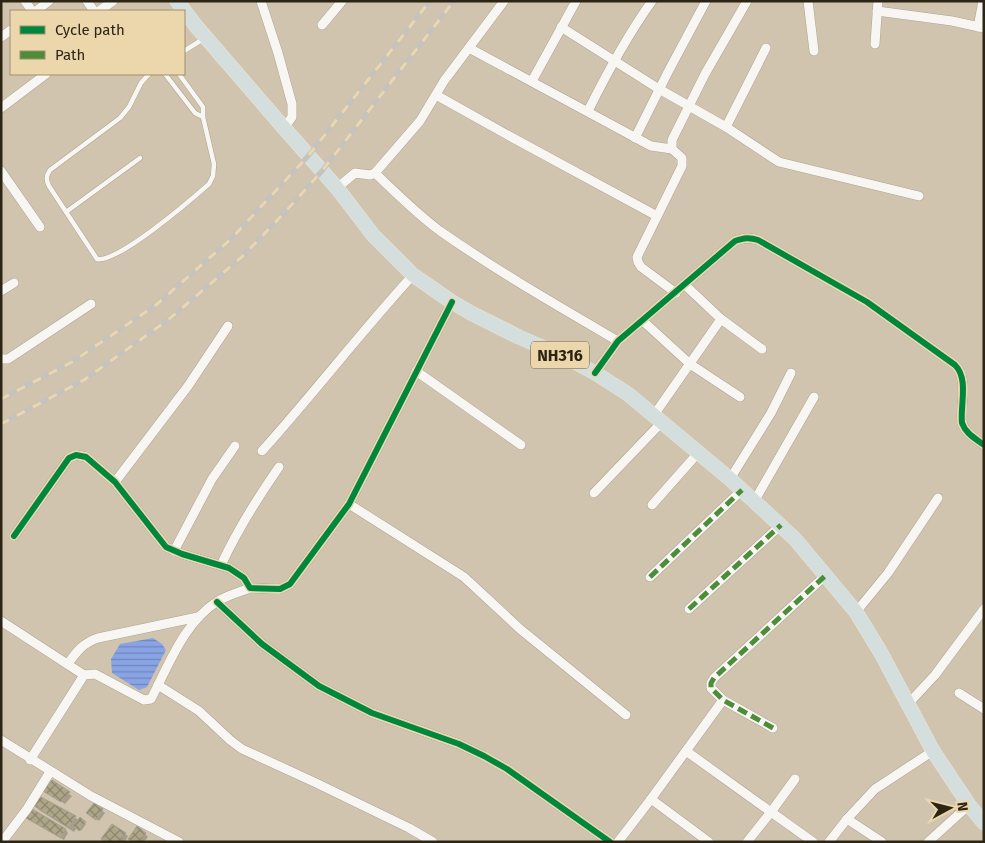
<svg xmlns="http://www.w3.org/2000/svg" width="985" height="843" font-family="'Fira Sans',sans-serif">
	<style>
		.water { fill: url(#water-rules) }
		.shadow { fill: #0003 }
		.building { fill: url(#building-cross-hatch); stroke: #a7a18f }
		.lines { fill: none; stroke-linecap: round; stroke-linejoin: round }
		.service-casing { stroke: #aea493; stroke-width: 5.5 }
		.minor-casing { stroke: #aea493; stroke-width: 10 }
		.trunk-casing { stroke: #eae4db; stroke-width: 15 }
		.service { stroke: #f8f6f3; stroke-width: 4.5 }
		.minor { stroke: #f8f6f3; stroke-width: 9 }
		.trunk { stroke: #d4dfdd; stroke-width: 14 }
		.rail-casing { stroke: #c6c2bc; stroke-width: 5 }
		.rail { stroke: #ecd6ac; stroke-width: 3; stroke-dasharray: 9; stroke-linecap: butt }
		.quiet { stroke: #4b8d38; stroke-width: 5; stroke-dasharray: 10 5; stroke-linecap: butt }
		.cycleway-casing { stroke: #ecd6ac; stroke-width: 9 }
		.cycleway { stroke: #00873e; stroke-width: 6 }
		.labels { text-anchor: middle; stroke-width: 4; stroke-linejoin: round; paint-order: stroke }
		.shield { fill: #ecd6ac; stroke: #665a42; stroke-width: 1 }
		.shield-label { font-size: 16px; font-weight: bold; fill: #2d2514 }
	</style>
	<defs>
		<pattern id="water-rules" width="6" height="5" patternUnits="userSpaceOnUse" patternTransform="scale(1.25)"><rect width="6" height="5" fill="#88a4e4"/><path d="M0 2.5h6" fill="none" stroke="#7085b8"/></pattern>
		<pattern id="building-cross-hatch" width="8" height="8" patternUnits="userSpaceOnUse" patternTransform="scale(1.25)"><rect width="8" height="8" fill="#ada689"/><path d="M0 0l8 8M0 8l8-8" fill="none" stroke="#8d876f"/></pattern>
	</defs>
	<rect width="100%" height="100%" fill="#d0c4ae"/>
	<path class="water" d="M 153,638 L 162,644 L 166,650 L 147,687 L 139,690 L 112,673 L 111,659 L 120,644 Z"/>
	<g class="shadow">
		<path d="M 52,782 L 72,796 L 65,804 L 45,791 Z"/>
		<path d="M 40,798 L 79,820 L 80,819 L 86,824 L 81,831 L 77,827 L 74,832 L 39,810 L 35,805 Z"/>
		<path d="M 94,804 L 105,813 L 99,821 L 91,815 Z"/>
		<path d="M 32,810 L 66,830 L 68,833 L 64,840 L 30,820 Z"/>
		<path d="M 125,834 L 128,836 L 125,842 L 106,842 Z"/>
		<path d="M 145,834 L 148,837 L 144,842 L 133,842 Z"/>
	</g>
	<g class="building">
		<path d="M 52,780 L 70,792 L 61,802 L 43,791 Z"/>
		<path d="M 39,796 L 76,816 L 69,828 L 33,805 Z"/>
		<path d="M 94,803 L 103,809 L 96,820 L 86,813 Z"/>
		<path d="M 32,809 L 66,829 L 61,838 L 26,818 Z"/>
		<path d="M 80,817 L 86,822 L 79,831 L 73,826 Z"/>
		<path d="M 112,824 L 126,833 L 120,842 L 105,842 L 101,839 Z"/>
		<path d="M 137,826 L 146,833 L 140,842 L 133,842 L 128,839 Z"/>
	</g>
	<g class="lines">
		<defs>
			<g id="service">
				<path d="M 184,51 L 205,38"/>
				<path d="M 149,74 L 141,83 L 129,107 L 120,118 L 50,170 C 46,176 46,180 49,186 L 97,259 C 118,263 192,199 209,184 L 213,176 L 214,164 L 203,117 L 203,107 L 179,74"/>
				<path d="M 165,74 L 195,113 L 203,117"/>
				<path d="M 66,212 L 140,158"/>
			</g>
			<g id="minor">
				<path d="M 25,1 L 32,11"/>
				<path d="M 87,1 L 94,11"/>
				<path d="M 261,1 L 278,53 L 292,104 L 292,117 L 284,128"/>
				<path d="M 808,1 L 814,51"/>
				<path d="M 36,11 L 49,1"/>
				<path d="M 99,11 L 113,1"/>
				<path d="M 877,11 L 952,21 L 984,28"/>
				<path d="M 322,25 L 342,1"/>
				<path d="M 561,27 L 659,89 L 726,127 L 779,162 L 919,196"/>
				<path d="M 978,27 L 983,1"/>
				<path d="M 1,37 L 11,30"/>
				<path d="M 875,44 L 878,1"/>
				<path d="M 469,48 L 651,146 L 672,149"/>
				<path d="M 532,81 L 576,1"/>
				<path d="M 436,95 L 513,138 L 657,216"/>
				<path d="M 1,108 L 46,74"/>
				<path d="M 588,111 C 607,73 627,36 652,1"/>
				<path d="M 726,127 L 766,48"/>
				<path d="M 635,138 L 668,72 L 706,1"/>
				<path d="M 1,171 L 40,227"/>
				<path d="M 375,173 C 396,193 417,214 440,231 C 497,271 558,306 618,341"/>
				<path d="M 337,188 L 355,173 L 370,175 L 375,173 L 420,121 L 444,81 L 504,1"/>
				<path d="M 685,285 L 721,319 L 762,349"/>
				<path d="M 1,291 L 14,283"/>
				<path d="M 676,293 L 641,267 L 638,262 L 637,257 L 682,166 L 682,158 L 672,149 L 672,140 L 705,74 L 747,1"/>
				<path d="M 643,321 L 690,364 L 740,397"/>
				<path d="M 1,359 L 8,359 L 91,304"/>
				<path d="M 416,371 L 521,445"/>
				<path d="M 595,373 L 618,341 L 735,241 C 744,238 749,237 758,240 L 867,302 L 955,365 C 969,379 960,405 962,423 C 966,434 975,438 984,445"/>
				<path d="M 654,415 L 721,319"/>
				<path d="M 262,451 C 314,393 361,332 413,275"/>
				<path d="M 730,479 L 771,413 L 791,373"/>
				<path d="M 115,482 L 188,386 L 228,326"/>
				<path d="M 594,493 L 662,422"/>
				<path d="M 755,500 L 814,397"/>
				<path d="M 349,504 L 464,577 L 520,629 L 626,715"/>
				<path d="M 652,505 L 698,453"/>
				<path d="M 14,536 L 69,458 L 76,455 L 86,457 L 115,482 L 166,547 L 182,554 L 229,568 L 244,578 L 250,588 L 280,589 L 290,584 L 349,504 L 452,302"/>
				<path d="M 174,551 L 212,479 L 235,446"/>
				<path d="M 221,565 C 238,529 256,500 279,467"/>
				<path d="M 650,577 L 742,490"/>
				<path d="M 217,602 L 262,644 L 319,686 L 372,713 L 459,744 L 484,756 L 507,769 L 610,842"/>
				<path d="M 689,609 L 781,525"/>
				<path d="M 856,612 L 888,573 L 938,498"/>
				<path d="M 1,621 L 84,675"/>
				<path d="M 68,664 C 76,652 83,643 98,638 L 198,617"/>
				<path d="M 158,685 L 199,711 L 230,740 L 242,749 L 314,782 L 409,828 L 433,842"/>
				<path d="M 959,693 L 984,709"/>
				<path d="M 908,704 L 935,675 L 984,609"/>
				<path d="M 773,728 L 723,700 L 711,688 L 711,683 L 714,678 L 826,575"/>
				<path d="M 1,740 L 91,796 L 179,842"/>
				<path d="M 686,751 L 771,812 L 795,779"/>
				<path d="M 30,760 L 84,675 L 95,674 L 144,700 L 151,699 C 169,665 184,622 218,601 C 228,595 239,592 250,588"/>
				<path d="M 651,799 L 709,842"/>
				<path d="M 847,819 L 882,842"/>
				<path d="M 2,842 L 27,809 L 50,772"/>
				<path d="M 618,842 L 651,799 L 723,700"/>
				<path d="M 747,842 L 771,812 L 813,842"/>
				<path d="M 829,842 L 847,819 L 875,789 L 933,751"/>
				<path d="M 928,842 L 969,805"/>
			</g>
			<path id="trunk" d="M 177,1 L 196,26 L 284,128 L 337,188 L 373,235 L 413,275 L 452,302 L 471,313 L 519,337 L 567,358 L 595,373 L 628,394 L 730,479 L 795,539 L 856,612 L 881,653 L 933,751 L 969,805 L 984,823"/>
		</defs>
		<use href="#service" class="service-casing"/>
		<use href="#minor" class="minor-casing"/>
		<use href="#trunk" class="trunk-casing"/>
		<use href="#service" class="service"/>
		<use href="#minor" class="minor"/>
		<use href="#trunk" class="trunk"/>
		<defs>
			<g id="rail">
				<path d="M 1,399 L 72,362 L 156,305 L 231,239 L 309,155 L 430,1"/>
				<path d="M 1,424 L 84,380 L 168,320 L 244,255 L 287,210 L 322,171 L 454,1"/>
			</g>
		</defs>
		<use href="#rail" class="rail-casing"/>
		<use href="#rail" class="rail"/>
		<g class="quiet">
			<path d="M 650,577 L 742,490"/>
			<path d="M 689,609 L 781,525"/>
			<path d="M 773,728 L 723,700 L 711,688 L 711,683 L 714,678 L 826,575"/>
		</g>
		<defs>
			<g id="cycleway">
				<path d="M 595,373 L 618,341 L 735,241 C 744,238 749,237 758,240 L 867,302 L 955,365 C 969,379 960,405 962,423 C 966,434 975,438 984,445"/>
				<path d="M 14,536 L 69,458 L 76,455 L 86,457 L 115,482 L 166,547 L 182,554 L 229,568 L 244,578 L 250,588 L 280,589 L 290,584 L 349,504 L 452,302"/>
				<path d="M 217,602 L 262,644 L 319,686 L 372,713 L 459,744 L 484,756 L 507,769 L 610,842"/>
			</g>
		</defs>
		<use href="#cycleway" class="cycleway-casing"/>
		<use href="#cycleway" class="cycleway"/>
	</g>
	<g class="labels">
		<rect class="shield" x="531" y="341.5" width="58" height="27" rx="4"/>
		<g class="shield-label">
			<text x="560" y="361">NH316</text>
		</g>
	</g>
	<rect width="985" height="843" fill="none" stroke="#2d2514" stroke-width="5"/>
	<rect x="10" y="10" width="175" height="65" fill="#ecd6ac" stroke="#a08f6f"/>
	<rect x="20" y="26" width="25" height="8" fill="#00873e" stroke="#a08f6f"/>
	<text x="55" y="35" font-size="15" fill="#2d2514">Cycle path</text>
	<rect x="20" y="51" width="25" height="8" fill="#4b8d38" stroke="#a08f6f"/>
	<text x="55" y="60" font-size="15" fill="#2d2514">Path</text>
	<g transform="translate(950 808) rotate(83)" stroke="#ecd6ac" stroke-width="4" paint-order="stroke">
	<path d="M0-4L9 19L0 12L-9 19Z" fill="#2d2514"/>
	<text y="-8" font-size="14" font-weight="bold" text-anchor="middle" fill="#2d2514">N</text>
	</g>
</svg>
